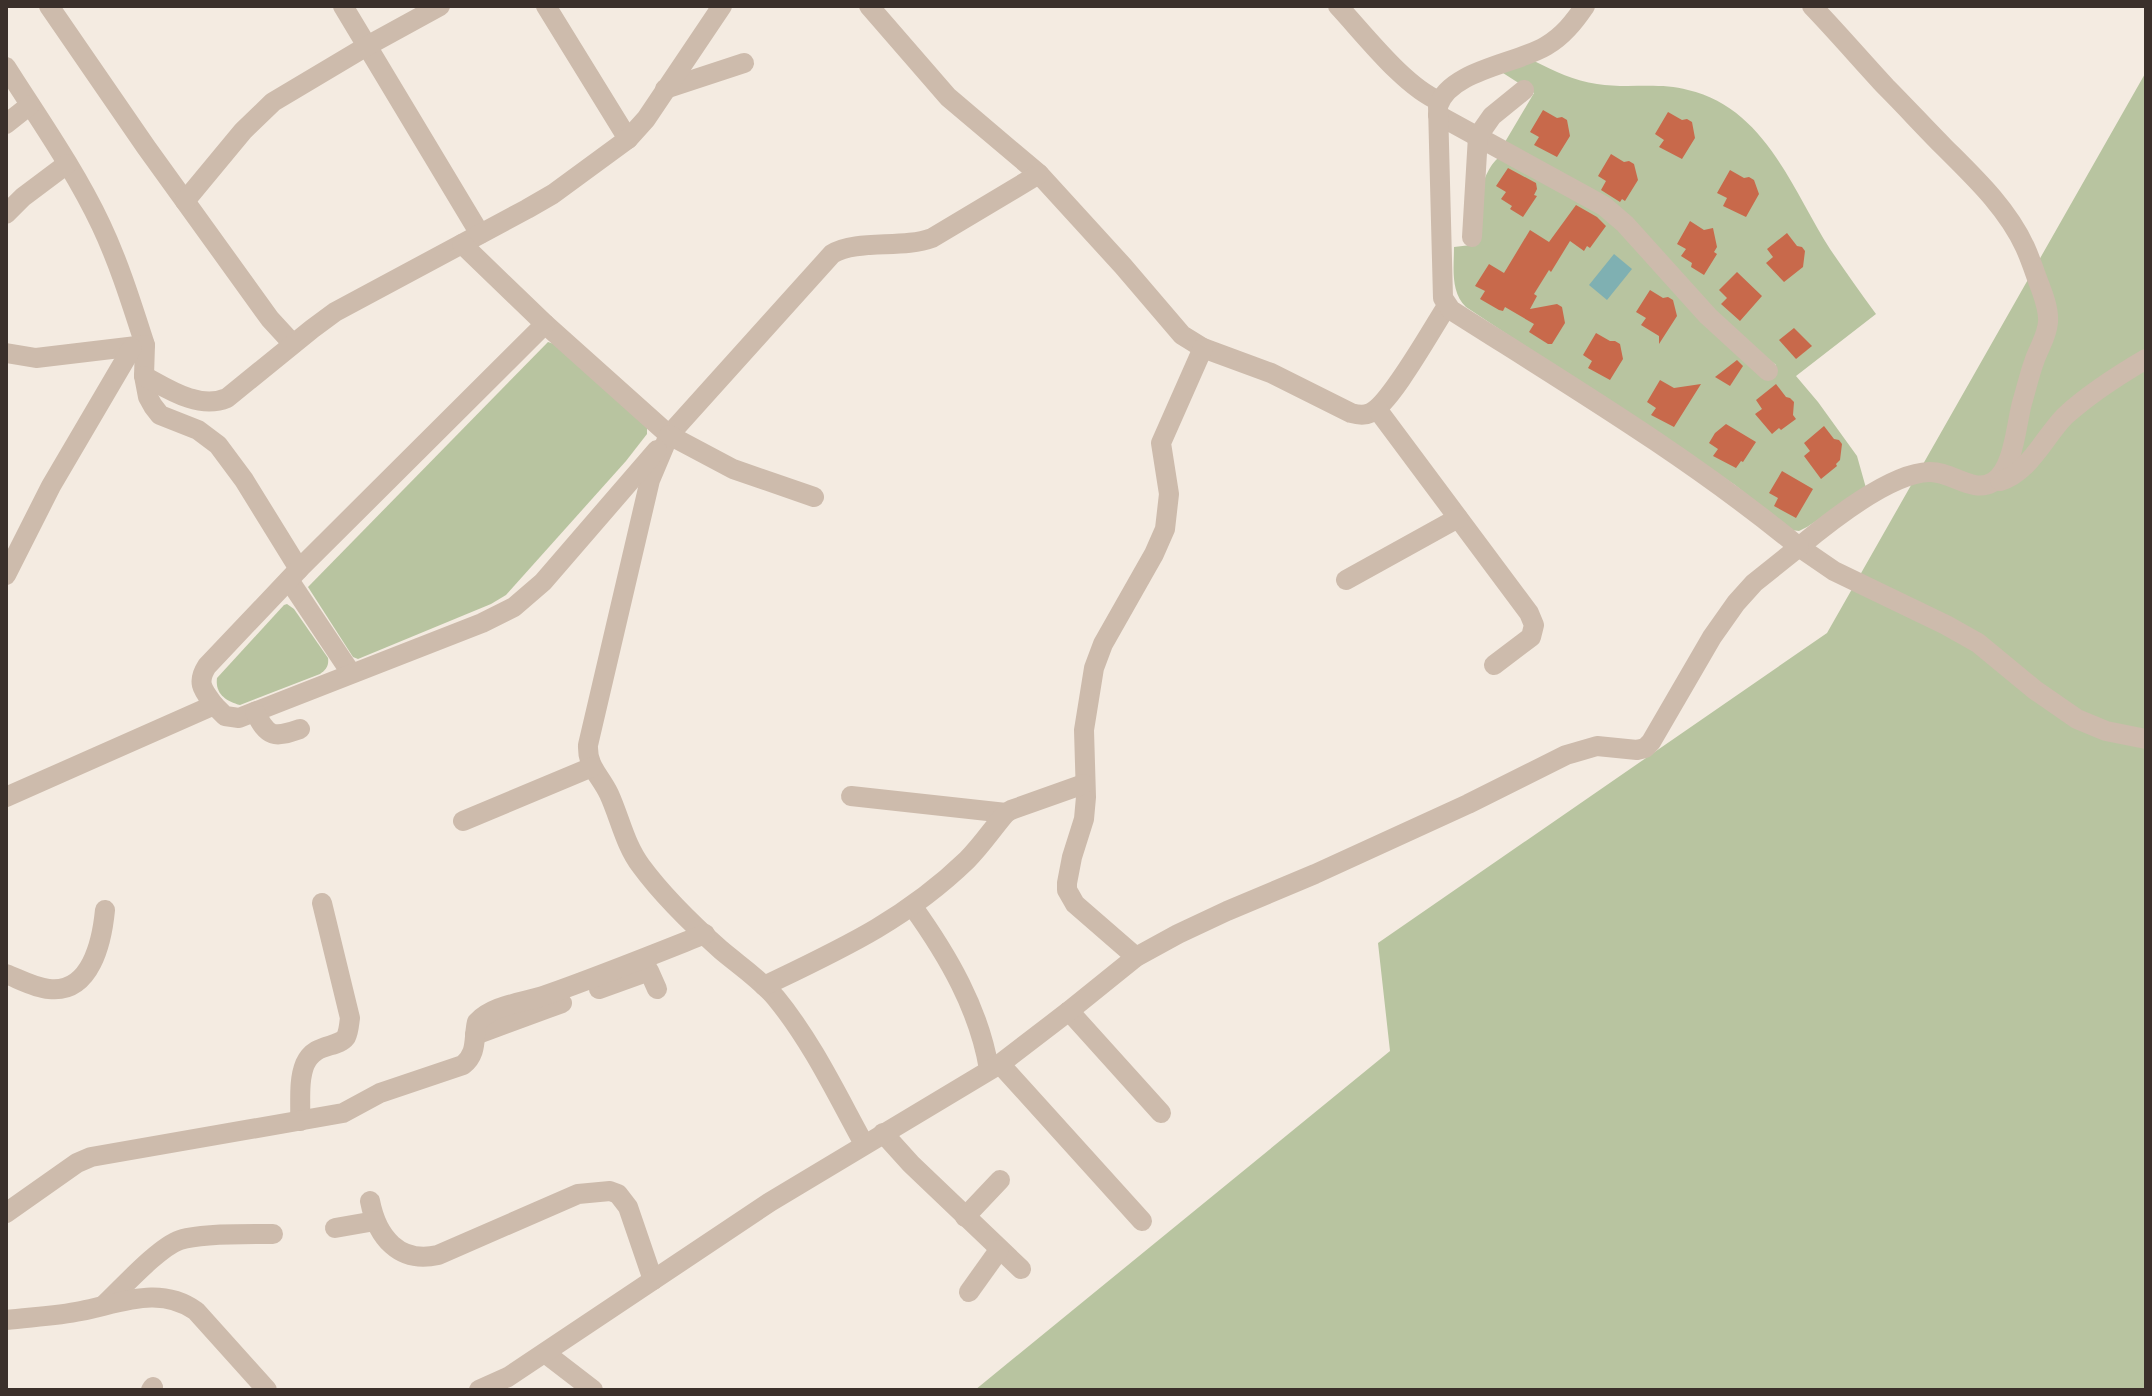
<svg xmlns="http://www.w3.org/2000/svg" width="2152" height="1396" font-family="Mulish,sans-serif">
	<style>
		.green { fill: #b8c4a0 }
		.water { fill: #7fb0b2 }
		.building { fill: #c8694b }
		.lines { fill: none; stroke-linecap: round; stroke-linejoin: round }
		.minor { stroke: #cdbbac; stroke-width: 20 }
	</style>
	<rect width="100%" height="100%" fill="#f4ebe1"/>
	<g class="green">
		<path d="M 1534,61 C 1555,71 1574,81 1597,84 C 1627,89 1659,82 1688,90 C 1765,108 1792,189 1830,249 C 1845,271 1860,292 1876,314 L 1796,376 L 1818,402 L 1857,456 L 1866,488 L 1807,527 L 1799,531 L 1791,530 L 1735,485 L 1466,307 C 1450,292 1454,267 1454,247 L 1471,245 C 1476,218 1478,175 1499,157 L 1600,208 L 1768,371 L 1776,365 L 1731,329 L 1637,226 L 1505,142 L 1534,93 L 1503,73 Z"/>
		<path d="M 2146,72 L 2146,1390 L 975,1390 L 1390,1051 L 1378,943 L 1827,633 Z"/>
		<path d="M 548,342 L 554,344 L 647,425 L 647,434 L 626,461 L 506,595 L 491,604 L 358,659 L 353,657 L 308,587 Z"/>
		<path d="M 287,604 L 294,609 L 328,658 C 329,666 326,670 320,674 L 240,705 C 226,701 215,694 217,678 L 284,605 Z"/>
	</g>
	<path class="water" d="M 1614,254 L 1632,269 L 1607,300 L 1589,285 Z"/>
	<g class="building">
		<path d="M 1543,110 L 1557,118 L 1562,117 L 1567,120 L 1570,136 L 1557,157 L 1534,145 L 1539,137 L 1530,132 Z"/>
		<path d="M 1668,112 L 1682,120 L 1687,119 L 1692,122 L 1695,138 L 1682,159 L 1659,147 L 1664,140 L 1655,134 Z"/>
		<path d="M 1611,154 L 1624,162 L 1629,161 L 1634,164 L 1638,180 L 1625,201 L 1622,199 L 1620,202 L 1601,190 L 1606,181 L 1598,176 Z"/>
		<path d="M 1508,168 L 1536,183 L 1537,189 L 1534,195 L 1537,196 L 1523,217 L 1510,209 L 1512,206 L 1501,199 L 1506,192 L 1496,186 Z"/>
		<path d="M 1730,170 L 1744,178 L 1749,177 L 1754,180 L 1759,194 L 1746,217 L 1723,206 L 1727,198 L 1717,193 Z"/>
		<path d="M 1576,205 L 1597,217 L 1606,226 L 1590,248 L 1587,246 L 1584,251 L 1570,241 L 1551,272 L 1549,270 L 1534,294 L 1537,296 L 1530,309 L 1557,304 L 1562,307 L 1565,323 L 1552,344 L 1548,344 L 1529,332 L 1534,324 L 1505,307 L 1503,311 L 1499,310 L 1480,299 L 1485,291 L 1475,286 L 1489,264 L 1504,273 L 1530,230 L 1549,242 Z"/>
		<path d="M 1690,221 L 1704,230 L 1713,228 L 1717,247 L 1714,252 L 1717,254 L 1704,275 L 1691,267 L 1692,263 L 1681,256 L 1686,249 L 1677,244 Z"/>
		<path d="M 1787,233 L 1797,246 L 1802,247 L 1805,251 L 1803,267 L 1784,282 L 1766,263 L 1773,257 L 1767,249 Z"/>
		<path d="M 1737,272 L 1762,296 L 1740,321 L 1721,304 L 1727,298 L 1719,290 Z"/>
		<path d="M 1650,290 L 1663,298 L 1668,297 L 1673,300 L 1677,316 L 1659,344 L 1659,336 L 1641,325 L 1646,318 L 1636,312 Z"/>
		<path d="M 1794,328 L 1812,346 L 1796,359 L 1779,340 Z"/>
		<path d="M 1596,333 L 1610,341 L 1615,341 L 1620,344 L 1623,359 L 1610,380 L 1588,368 L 1592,361 L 1583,355 Z"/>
		<path d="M 1737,360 L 1743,366 L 1730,386 L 1715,377 Z"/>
		<path d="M 1660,380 L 1674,388 L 1701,384 L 1674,427 L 1651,415 L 1656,408 L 1647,402 Z"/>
		<path d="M 1776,384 L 1786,397 L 1790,398 L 1794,402 L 1793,415 L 1796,419 L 1781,430 L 1779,428 L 1772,434 L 1755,414 L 1762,409 L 1756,400 Z"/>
		<path d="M 1726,424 L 1756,442 L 1743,462 L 1741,461 L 1736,468 L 1713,456 L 1718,449 L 1709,443 L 1715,433 Z"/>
		<path d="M 1824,426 L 1834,439 L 1839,440 L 1842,444 L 1840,460 L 1836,464 L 1837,466 L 1821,479 L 1804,456 L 1810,451 L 1804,443 Z"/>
		<path d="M 1782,471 L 1813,489 L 1796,518 L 1774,506 L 1778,498 L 1769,493 Z"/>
	</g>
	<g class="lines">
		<g class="minor">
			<path d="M 49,6 L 146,147 L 270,319 L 293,344"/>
			<path d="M 343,6 L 480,234"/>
			<path d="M 546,6 L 628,139"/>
			<path d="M 869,6 L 948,97 L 1039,174 L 1123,266 L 1182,335 L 1203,348 L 1271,373 L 1351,413 C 1358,415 1364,416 1370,413 C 1390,405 1433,327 1447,306"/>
			<path d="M 1338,6 C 1365,35 1404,86 1439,101"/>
			<path d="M 1812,6 C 1837,32 1861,60 1886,87 C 1906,107 1925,128 1945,148 C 1975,178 2007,208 2025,247 C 2030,258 2034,270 2038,281 C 2043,294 2049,309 2048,322 C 2047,337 2038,349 2034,362 C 2029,376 2026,390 2022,403 C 2016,425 2014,469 1993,482 C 1973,494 1951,471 1929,472 C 1890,473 1829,522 1799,547 L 1834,571 L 1946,625 L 1978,643 L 2035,690 L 2077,719 L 2106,731 L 2146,739"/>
			<path d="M 6,67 C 39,119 75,170 101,225 C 119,263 132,305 145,345"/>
			<path d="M 665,89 L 744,63"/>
			<path d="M 1438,115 L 1604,206 L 1625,224 L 1708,316 L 1768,371"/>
			<path d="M 6,124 L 30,105"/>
			<path d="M 185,201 L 243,131 L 273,102 L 367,46 L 440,6"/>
			<path d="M 6,214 L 23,197 L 67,164"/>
			<path d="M 1472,237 L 1478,136 L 1492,116 L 1524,90"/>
			<path d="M 545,324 L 669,435 L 832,254 C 856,239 903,249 932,238 L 1039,174"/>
			<path d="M 6,353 L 36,358 L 145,345 L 144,376 L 148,397 L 153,406 L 160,415 L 198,430 L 218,445 L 244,480 L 299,569"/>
			<path d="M 144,376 C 168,389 199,410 227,398 L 312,329 L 335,312 L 527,209 L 553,194 L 628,139 L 646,119 L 722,6"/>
			<path d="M 1377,409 L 1529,613 L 1534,625 L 1531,637 L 1494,665"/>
			<path d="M 669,435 L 650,480 L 588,745 C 587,767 600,775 609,794 C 620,818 625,845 641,866 C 663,896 693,925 721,950 C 740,966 760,979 776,998 C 812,1042 837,1095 864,1144"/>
			<path d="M 669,435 L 733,469 L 814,497"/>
			<path d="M 2000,481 C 2029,473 2045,436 2065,416 C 2090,393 2117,376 2146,359"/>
			<path d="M 6,575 L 51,486 L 132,348"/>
			<path d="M 289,580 L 351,673"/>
			<path d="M 1346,580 L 1458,518"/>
			<path d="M 214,705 L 225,716 L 239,718 L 482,623 L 514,607 L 543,582 L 657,450"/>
			<path d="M 255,712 C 268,738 274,738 300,729"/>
			<path d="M 851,796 L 1006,813"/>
			<path d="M 6,797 L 214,705 C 203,690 196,683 207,666 L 299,569 L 545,324 L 462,244"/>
			<path d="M 463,821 L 592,767"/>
			<path d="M 913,907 C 948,956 979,1009 989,1069"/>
			<path d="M 1136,957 L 1075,904 L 1067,890 L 1067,883 L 1072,857 L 1084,819 L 1086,797 L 1084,730 L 1094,668 L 1103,644 L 1154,554 L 1165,529 L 1169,494 L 1161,443 L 1203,348"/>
			<path d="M 6,974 C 19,979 35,988 49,989 C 91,994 102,941 105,910"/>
			<path d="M 764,986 C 841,949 905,920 967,860 C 982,845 993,828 1006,813 L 1011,810 L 1084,784"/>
			<path d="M 599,989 L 649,971 L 657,989"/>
			<path d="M 1069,1011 L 1161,1113"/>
			<path d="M 475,1035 L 562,1003"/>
			<path d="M 1000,1064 L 1142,1221"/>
			<path d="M 300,1121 C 301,1103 298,1081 305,1064 C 315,1042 337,1049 346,1037 C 349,1031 349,1024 350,1018 L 322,903"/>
			<path d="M 883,1133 L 911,1164 L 1021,1269"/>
			<path d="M 370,1201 C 377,1237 399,1264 438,1255 L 578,1194 L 610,1191 L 618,1194 L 628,1207 L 653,1280"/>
			<path d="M 6,1213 L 77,1163 L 91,1157 L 343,1113 L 380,1093 L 463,1065 C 478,1053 473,1038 477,1022 C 494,1004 524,1003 546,995 C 600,976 652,955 705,934"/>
			<path d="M 965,1217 L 1000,1180"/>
			<path d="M 335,1228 L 375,1221"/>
			<path d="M 969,1292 L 999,1250"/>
			<path d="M 105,1304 C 123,1287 159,1247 180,1240 C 202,1233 249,1234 273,1234"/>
			<path d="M 6,1320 C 31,1317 57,1316 81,1311 C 121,1303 160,1285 196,1311 L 267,1390"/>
			<path d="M 545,1353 L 593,1390"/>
			<path d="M 151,1390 L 153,1387"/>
			<path d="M 479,1390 L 508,1377 L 770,1202 L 1000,1064 L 1069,1011 L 1136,957 L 1178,934 L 1227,911 L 1315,874 L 1468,804 L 1566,755 L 1597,746 L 1637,750 L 1645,748 L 1651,742 L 1712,637 L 1736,603 L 1754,583 L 1799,547 C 1691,458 1569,385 1451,310 L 1443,298 L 1438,106 C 1450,70 1516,64 1546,46 C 1563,36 1574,22 1585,6"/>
		</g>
	</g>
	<rect width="2152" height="1396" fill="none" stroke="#3b302b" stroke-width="16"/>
</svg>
